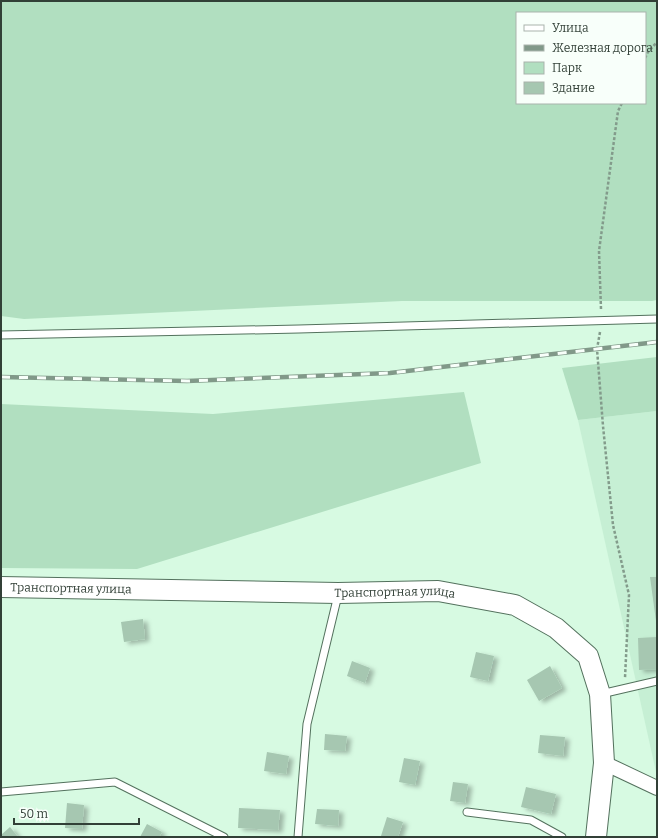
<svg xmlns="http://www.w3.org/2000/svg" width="658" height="838" font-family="Bitter,serif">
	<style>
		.built { fill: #c6efd4 }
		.green { fill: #b1dfc0; fill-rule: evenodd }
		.building { fill: #a6c7b1; filter: url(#shadow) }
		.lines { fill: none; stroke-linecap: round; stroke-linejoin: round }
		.lane-casing { stroke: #53715d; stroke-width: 9 }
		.street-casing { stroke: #53715d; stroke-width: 16 }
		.secondary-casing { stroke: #53715d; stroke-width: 22 }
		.path { stroke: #839b8b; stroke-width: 2.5; stroke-dasharray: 3 2; stroke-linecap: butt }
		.lane { stroke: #fff; stroke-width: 7 }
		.street { stroke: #fff; stroke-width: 14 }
		.secondary { stroke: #fff; stroke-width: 20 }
		.rail-casing { stroke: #819989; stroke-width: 4.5 }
		.rail { stroke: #f8fffa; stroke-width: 3; stroke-dasharray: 9; stroke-linecap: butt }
		.labels { text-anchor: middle; stroke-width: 3; stroke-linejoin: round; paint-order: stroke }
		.street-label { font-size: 12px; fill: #324037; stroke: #f8fffa }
	</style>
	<defs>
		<filter id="shadow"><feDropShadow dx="4.5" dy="2.5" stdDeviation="2" flood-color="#0004"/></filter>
	</defs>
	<rect width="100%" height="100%" fill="#d7fae2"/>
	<path class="built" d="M 657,411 L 657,772 L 656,772 L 578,420 Z"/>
	<g class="green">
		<path d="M 1,1 L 657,1 L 657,300 L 652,301 L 402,301 L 24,319 L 1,316 ZM 517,13 L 645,13 L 645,103 L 517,103 Z"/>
		<path d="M 657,357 L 657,411 L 578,420 L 562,368 Z"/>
		<path d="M 464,392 L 481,463 L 137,569 L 1,568 L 1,404 L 213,414 Z"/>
	</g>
	<g class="building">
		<path d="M 650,577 L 657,577 L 657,621 L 656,621 Z"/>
		<path d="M 143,619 L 145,639 L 124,642 L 121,622 Z"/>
		<path d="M 657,637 L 657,669 L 639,670 L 638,638 Z"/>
		<path d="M 476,652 L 494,656 L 488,681 L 470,677 Z"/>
		<path d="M 352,661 L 370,668 L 365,683 L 347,676 Z"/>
		<path d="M 550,666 L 562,688 L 539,701 L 527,680 Z"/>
		<path d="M 325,734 L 347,736 L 345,751 L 324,750 Z"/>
		<path d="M 540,735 L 565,737 L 563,756 L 538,753 Z"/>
		<path d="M 267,752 L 289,756 L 286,774 L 264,771 Z"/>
		<path d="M 404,758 L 420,761 L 415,785 L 399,782 Z"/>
		<path d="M 453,782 L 468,784 L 465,803 L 450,801 Z"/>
		<path d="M 526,787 L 556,794 L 551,814 L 521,807 Z"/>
		<path d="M 67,803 L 84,805 L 82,829 L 65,828 Z"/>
		<path d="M 239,808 L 280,810 L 278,830 L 238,828 Z"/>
		<path d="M 317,809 L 339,810 L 338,826 L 315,824 Z"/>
		<path d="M 387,817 L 403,822 L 398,837 L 381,836 Z"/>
		<path d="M 147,824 L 162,832 L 159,837 L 140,837 Z"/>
		<path d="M 10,827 L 18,837 L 1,837 L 1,835 Z"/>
	</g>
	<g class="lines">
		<defs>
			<g id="lane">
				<path d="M 1,335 L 299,329 L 657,319"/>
				<path d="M 601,694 L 657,681"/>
				<path d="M 1,792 L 115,782 L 224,837"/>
				<path d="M 467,812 L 531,820 L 562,837"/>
				<path d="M 298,837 L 307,724 L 338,595"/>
			</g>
			<path id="street" d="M 604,763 L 657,788"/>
			<g id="secondary">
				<path id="s1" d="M 1,587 L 338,593 L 438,591 L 515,605 L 556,628 L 588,656 L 600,694 L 604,763 L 596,837"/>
			</g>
		</defs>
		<use href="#lane" class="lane-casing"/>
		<use href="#street" class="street-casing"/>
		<use href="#secondary" class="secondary-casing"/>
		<g class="path">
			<path d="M 645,58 L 648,52 L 657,42"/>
			<path d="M 601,309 L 599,251 L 618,111 L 622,103"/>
			<path d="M 600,332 L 597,349 L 603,426 L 613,525 L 629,595 L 625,678"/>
		</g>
		<use href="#lane" class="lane"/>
		<use href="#street" class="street"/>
		<use href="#secondary" class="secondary"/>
		<defs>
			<path id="rail" d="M 1,377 L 187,381 L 390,373 L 657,342"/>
		</defs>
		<use href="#rail" class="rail-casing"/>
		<use href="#rail" class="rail"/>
	</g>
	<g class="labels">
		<g class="street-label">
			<text dy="4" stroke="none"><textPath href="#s1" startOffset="70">Транспортная улица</textPath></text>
			<text dy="4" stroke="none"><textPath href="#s1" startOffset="394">Транспортная улица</textPath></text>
		</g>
	</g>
	<rect width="658" height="838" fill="none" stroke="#324037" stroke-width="4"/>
	<rect x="516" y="12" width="130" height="92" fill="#f8fffa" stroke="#a9b3ac"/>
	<rect x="524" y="25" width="20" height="6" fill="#ffffff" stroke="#a9b3ac"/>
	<text x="552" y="32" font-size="12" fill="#324037">Улица</text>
	<rect x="524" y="45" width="20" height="6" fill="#819989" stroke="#a9b3ac"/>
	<text x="552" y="52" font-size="12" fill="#324037">Железная дорога</text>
	<rect x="524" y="62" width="20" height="12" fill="#b1dfc0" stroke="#a9b3ac"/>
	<text x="552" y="72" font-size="12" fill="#324037">Парк</text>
	<rect x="524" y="82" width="20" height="12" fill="#a6c7b1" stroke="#a9b3ac"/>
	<text x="552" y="92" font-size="12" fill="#324037">Здание</text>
	<path d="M14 818v6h125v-6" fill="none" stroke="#324037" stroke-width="2"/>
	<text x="20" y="818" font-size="12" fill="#324037" stroke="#f8fffa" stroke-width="3" paint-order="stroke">50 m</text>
</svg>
